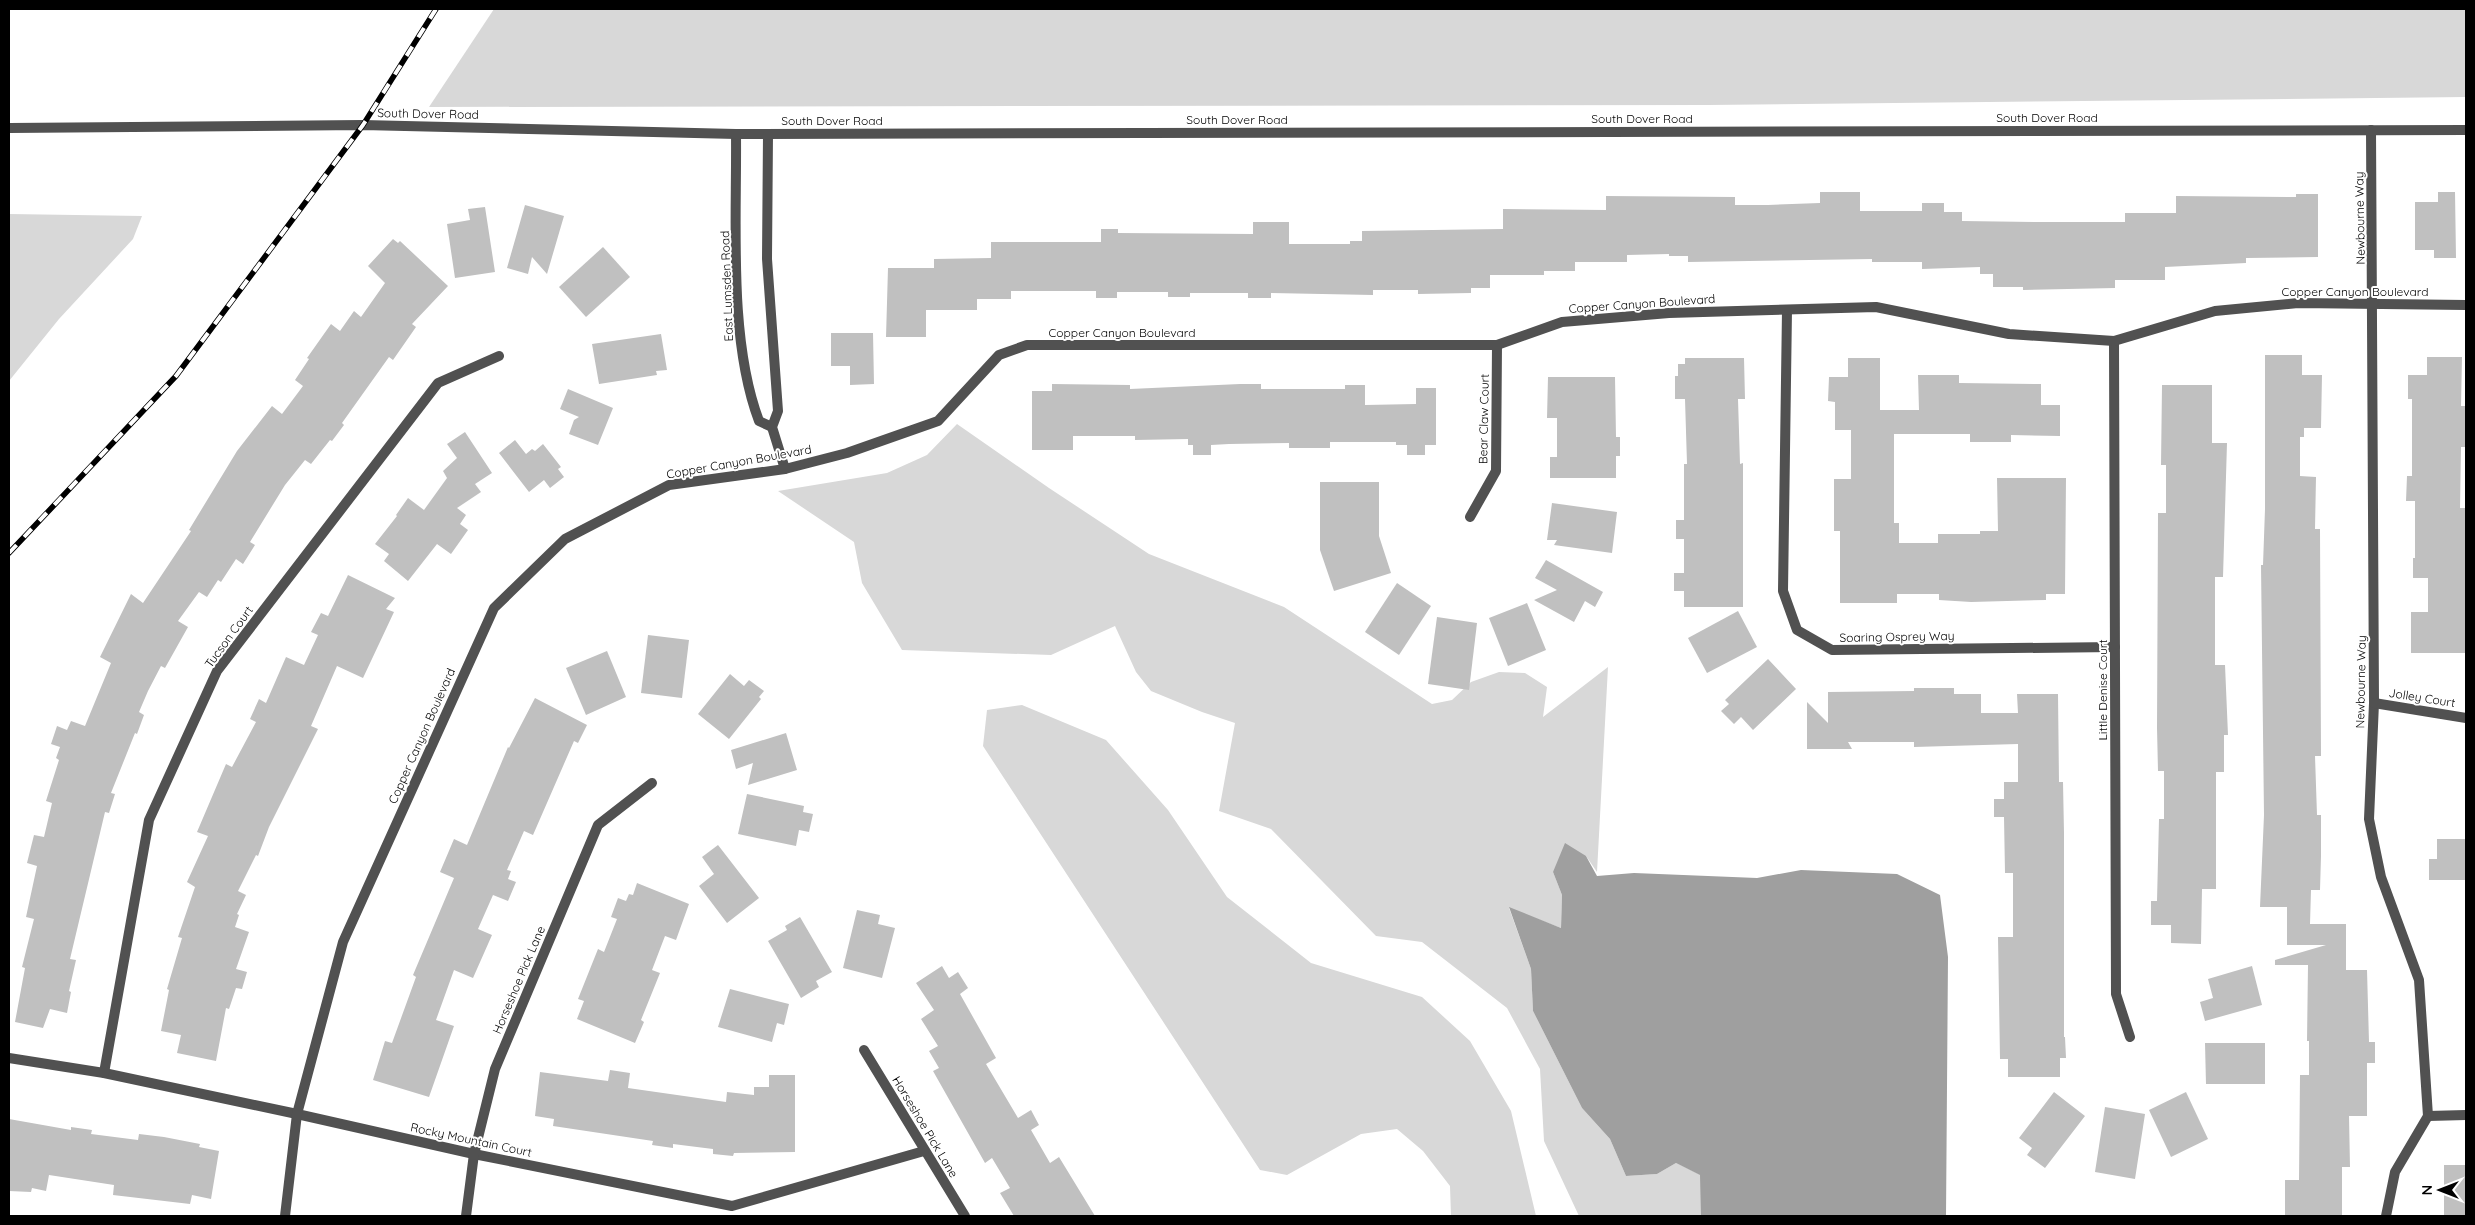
<svg xmlns="http://www.w3.org/2000/svg" width="2475" height="1225" font-family="Quicksand,sans-serif">
	<style>
		.green { fill: #d8d8d8 }
		.water { fill: #9f9f9f }
		.building { fill: #c0c0c0 }
		.lines { fill: none; stroke-linecap: round; stroke-linejoin: round }
		.minor { stroke: #515151; stroke-width: 10 }
		.tertiary { stroke: #515151; stroke-width: 10 }
		.rail-casing { stroke: #000; stroke-width: 5.5 }
		.rail { stroke: #fff; stroke-width: 4; stroke-dasharray: 11; stroke-linecap: butt }
		.labels { text-anchor: middle; stroke-width: 4; stroke-linejoin: round; paint-order: stroke }
		.street-label { font-size: 12px; fill: #000; stroke: #fff }
	</style>
	<rect width="100%" height="100%" fill="#fff"/>
	<g class="green">
		<path d="M 494,9 L 2466,9 L 2466,97 L 1708,105 L 429,107 Z"/>
		<path d="M 9,214 L 142,216 L 133,239 L 59,319 L 9,381 Z"/>
		<path d="M 957,424 L 1049,488 L 1149,554 L 1284,607 L 1432,704 L 1452,700 L 1471,682 L 1499,672 L 1525,673 L 1547,687 L 1543,717 L 1608,667 L 1597,872 L 1586,856 L 1553,872 L 1562,895 L 1561,928 L 1509,908 L 1531,969 L 1533,1011 L 1582,1108 L 1610,1139 L 1626,1176 L 1657,1174 L 1676,1163 L 1701,1175 L 1701,1216 L 1579,1216 L 1544,1141 L 1540,1069 L 1507,1008 L 1422,942 L 1376,936 L 1271,829 L 1219,811 L 1235,723 L 1202,712 L 1151,691 L 1136,672 L 1115,626 L 1051,655 L 902,650 L 862,583 L 854,542 L 778,491 L 887,473 L 927,455 Z"/>
		<path d="M 1022,705 L 1106,740 L 1168,810 L 1227,897 L 1311,963 L 1422,997 L 1470,1041 L 1511,1111 L 1536,1216 L 1451,1216 L 1450,1186 L 1423,1151 L 1397,1129 L 1361,1134 L 1287,1175 L 1260,1170 L 983,746 L 987,710 Z"/>
	</g>
	<path class="water" d="M 1565,843 L 1586,856 L 1597,876 L 1634,873 L 1757,878 L 1801,870 L 1897,874 L 1940,895 L 1948,957 L 1946,1216 L 1701,1216 L 1700,1175 L 1676,1163 L 1657,1174 L 1626,1176 L 1610,1139 L 1582,1108 L 1533,1011 L 1531,969 L 1509,907 L 1561,928 L 1562,895 L 1553,872 Z"/>
	<g class="building">
		<path d="M 1820,192 L 1860,192 L 1860,211 L 1922,211 L 1922,203 L 1944,203 L 1944,212 L 1962,212 L 1962,221 L 2039,222 L 2125,222 L 2125,213 L 2176,213 L 2176,196 L 2296,197 L 2296,194 L 2318,194 L 2318,257 L 2246,258 L 2246,263 L 2165,267 L 2165,280 L 2115,280 L 2115,288 L 2023,290 L 2023,287 L 1993,287 L 1993,274 L 1980,274 L 1980,267 L 1922,269 L 1922,262 L 1872,262 L 1872,259 L 1688,262 L 1688,256 L 1669,256 L 1669,254 L 1627,255 L 1627,262 L 1575,262 L 1575,271 L 1544,271 L 1544,275 L 1490,275 L 1490,288 L 1471,288 L 1471,293 L 1418,294 L 1418,290 L 1373,290 L 1373,295 L 1271,293 L 1271,298 L 1248,298 L 1248,293 L 1190,293 L 1190,297 L 1168,297 L 1168,292 L 1117,292 L 1117,298 L 1096,298 L 1096,291 L 1011,291 L 1011,299 L 977,299 L 977,310 L 926,310 L 926,337 L 886,337 L 888,268 L 934,268 L 934,259 L 991,258 L 991,242 L 1101,242 L 1101,229 L 1118,229 L 1118,233 L 1253,234 L 1253,222 L 1289,222 L 1289,244 L 1350,244 L 1350,241 L 1362,241 L 1362,231 L 1503,229 L 1503,209 L 1606,210 L 1606,196 L 1735,197 L 1735,205 L 1768,205 L 1820,203 Z"/>
		<path d="M 2438,192 L 2455,192 L 2456,258 L 2434,258 L 2434,250 L 2415,250 L 2415,202 L 2438,202 Z"/>
		<path d="M 525,205 L 564,216 L 547,274 L 532,257 L 528,274 L 507,268 Z"/>
		<path d="M 485,207 L 495,272 L 455,278 L 447,224 L 470,220 L 468,209 Z"/>
		<path d="M 393,239 L 398,243 L 400,241 L 448,286 L 412,324 L 416,327 L 393,360 L 389,357 L 342,423 L 344,425 L 332,441 L 330,440 L 311,464 L 305,460 L 285,485 L 250,542 L 255,545 L 243,564 L 236,559 L 221,582 L 218,580 L 207,597 L 199,592 L 178,621 L 188,627 L 165,668 L 161,666 L 148,691 L 139,712 L 144,715 L 137,734 L 135,733 L 111,793 L 115,794 L 109,813 L 105,812 L 70,959 L 76,960 L 69,991 L 71,992 L 67,1013 L 50,1009 L 43,1028 L 15,1022 L 25,968 L 22,967 L 34,919 L 26,917 L 37,866 L 27,863 L 34,835 L 44,837 L 52,803 L 46,801 L 59,760 L 56,758 L 60,747 L 51,744 L 57,726 L 67,730 L 71,721 L 85,726 L 111,663 L 100,657 L 131,594 L 143,603 L 191,531 L 189,530 L 237,451 L 272,406 L 282,414 L 303,386 L 295,380 L 309,359 L 307,358 L 331,324 L 340,331 L 354,311 L 361,317 L 385,283 L 368,266 Z"/>
		<path d="M 603,247 L 630,277 L 586,317 L 559,287 Z"/>
		<path d="M 831,333 L 873,333 L 874,384 L 850,385 L 850,366 L 831,366 Z"/>
		<path d="M 661,334 L 667,370 L 656,371 L 657,375 L 599,384 L 592,344 Z"/>
		<path d="M 2265,355 L 2302,355 L 2302,375 L 2322,375 L 2321,428 L 2304,428 L 2304,437 L 2300,437 L 2300,476 L 2316,477 L 2315,529 L 2320,529 L 2321,756 L 2315,756 L 2317,815 L 2321,815 L 2321,856 L 2320,890 L 2311,890 L 2310,924 L 2346,924 L 2346,970 L 2367,970 L 2369,1042 L 2375,1042 L 2375,1063 L 2367,1063 L 2367,1116 L 2349,1116 L 2350,1167 L 2342,1167 L 2342,1216 L 2285,1216 L 2285,1180 L 2299,1180 L 2300,1075 L 2309,1075 L 2309,1041 L 2307,1041 L 2308,965 L 2275,965 L 2275,960 L 2326,945 L 2287,945 L 2287,907 L 2260,907 L 2264,815 L 2261,565 L 2263,565 L 2265,509 Z"/>
		<path d="M 2427,357 L 2462,357 L 2461,406 L 2466,406 L 2466,447 L 2461,447 L 2460,508 L 2466,508 L 2466,653 L 2411,653 L 2411,612 L 2428,612 L 2428,578 L 2413,578 L 2413,558 L 2415,558 L 2415,501 L 2406,501 L 2407,476 L 2412,476 L 2412,399 L 2408,399 L 2408,375 L 2427,375 Z"/>
		<path d="M 1685,358 L 1744,358 L 1745,399 L 1738,399 L 1740,464 L 1743,463 L 1743,607 L 1684,607 L 1684,591 L 1674,591 L 1674,573 L 1684,573 L 1684,539 L 1676,539 L 1676,520 L 1684,520 L 1684,464 L 1687,464 L 1685,399 L 1675,399 L 1675,376 L 1678,376 L 1678,364 L 1685,364 Z"/>
		<path d="M 1848,358 L 1880,358 L 1880,410 L 1919,410 L 1918,375 L 1959,375 L 1959,383 L 2041,384 L 2041,405 L 2060,405 L 2060,436 L 2011,435 L 2011,442 L 1970,442 L 1970,434 L 1894,434 L 1894,523 L 1899,523 L 1899,543 L 1938,543 L 1938,534 L 1980,534 L 1980,531 L 1998,531 L 1997,478 L 2066,478 L 2065,594 L 2046,594 L 2046,600 L 1971,602 L 1939,600 L 1939,594 L 1897,594 L 1897,603 L 1840,603 L 1840,531 L 1834,531 L 1834,479 L 1851,479 L 1851,430 L 1835,430 L 1835,402 L 1828,401 L 1829,377 L 1848,377 Z"/>
		<path d="M 1548,377 L 1615,377 L 1616,437 L 1620,437 L 1620,456 L 1616,456 L 1616,478 L 1550,478 L 1550,457 L 1557,457 L 1557,418 L 1547,418 Z"/>
		<path d="M 1052,384 L 1130,385 L 1130,389 L 1240,384 L 1261,384 L 1261,389 L 1345,389 L 1345,385 L 1365,385 L 1365,405 L 1416,404 L 1416,388 L 1436,388 L 1436,445 L 1425,445 L 1425,455 L 1407,455 L 1407,445 L 1396,445 L 1396,442 L 1330,442 L 1330,448 L 1289,448 L 1289,443 L 1229,444 L 1211,445 L 1211,455 L 1193,455 L 1193,445 L 1188,445 L 1188,439 L 1135,440 L 1135,436 L 1073,436 L 1073,450 L 1032,450 L 1032,391 L 1052,391 Z"/>
		<path d="M 2162,385 L 2212,385 L 2212,443 L 2227,443 L 2223,577 L 2215,577 L 2215,665 L 2225,665 L 2228,735 L 2224,735 L 2224,772 L 2216,772 L 2216,889 L 2202,889 L 2201,944 L 2171,943 L 2171,925 L 2151,925 L 2151,901 L 2157,901 L 2159,819 L 2164,819 L 2164,771 L 2158,771 L 2157,728 L 2158,513 L 2166,513 L 2166,465 L 2161,465 Z"/>
		<path d="M 568,389 L 613,408 L 598,445 L 569,434 L 574,420 L 579,417 L 560,409 Z"/>
		<path d="M 465,432 L 492,473 L 475,484 L 481,492 L 457,508 L 466,515 L 460,524 L 468,530 L 451,554 L 437,544 L 408,581 L 384,561 L 389,554 L 375,544 L 397,516 L 396,515 L 408,498 L 424,510 L 447,478 L 443,471 L 457,458 L 447,444 Z"/>
		<path d="M 515,440 L 526,454 L 532,449 L 535,451 L 543,444 L 561,467 L 558,469 L 564,477 L 550,488 L 544,480 L 529,492 L 499,453 Z"/>
		<path d="M 1320,482 L 1379,482 L 1379,536 L 1391,573 L 1334,591 L 1320,550 Z"/>
		<path d="M 1552,503 L 1617,512 L 1612,553 L 1554,545 L 1557,540 L 1547,540 Z"/>
		<path d="M 1546,560 L 1603,592 L 1595,607 L 1585,601 L 1574,622 L 1534,600 L 1557,590 L 1535,578 Z"/>
		<path d="M 348,575 L 395,598 L 386,609 L 394,612 L 363,678 L 337,666 L 311,726 L 318,729 L 269,827 L 258,856 L 256,855 L 238,891 L 246,895 L 237,914 L 239,915 L 235,927 L 249,932 L 236,969 L 247,972 L 242,989 L 236,988 L 229,1009 L 226,1008 L 216,1061 L 177,1053 L 181,1035 L 161,1031 L 169,990 L 167,989 L 182,938 L 178,937 L 195,887 L 187,882 L 208,836 L 197,832 L 226,764 L 232,767 L 256,722 L 250,719 L 259,699 L 266,703 L 286,657 L 304,665 L 318,635 L 311,632 L 321,613 L 328,616 Z"/>
		<path d="M 1397,583 L 1431,606 L 1399,655 L 1365,632 Z"/>
		<path d="M 1527,603 L 1546,650 L 1508,666 L 1489,618 Z"/>
		<path d="M 1738,611 L 1757,647 L 1707,673 L 1688,638 Z"/>
		<path d="M 1437,617 L 1477,623 L 1469,690 L 1428,684 Z"/>
		<path d="M 648,635 L 689,640 L 682,698 L 641,693 Z"/>
		<path d="M 607,651 L 626,697 L 586,715 L 566,668 Z"/>
		<path d="M 1768,659 L 1796,689 L 1753,730 L 1741,717 L 1734,724 L 1721,711 L 1729,704 L 1725,700 Z"/>
		<path d="M 730,674 L 744,686 L 749,680 L 764,691 L 759,697 L 761,699 L 729,739 L 698,714 Z"/>
		<path d="M 1914,688 L 1954,688 L 1954,694 L 1981,694 L 1981,713 L 2018,713 L 2017,694 L 2058,694 L 2059,782 L 2063,782 L 2064,833 L 2064,1037 L 2065,1037 L 2066,1058 L 2060,1058 L 2060,1077 L 2008,1077 L 2008,1059 L 2000,1059 L 1998,937 L 2013,937 L 2013,873 L 2005,873 L 2004,817 L 1994,817 L 1994,799 L 2004,799 L 2004,782 L 2018,782 L 2018,744 L 1914,747 L 1914,742 L 1848,742 L 1852,749 L 1807,749 L 1807,702 L 1828,723 L 1828,692 L 1914,691 Z"/>
		<path d="M 535,698 L 587,725 L 578,743 L 574,741 L 533,835 L 524,831 L 507,870 L 511,871 L 508,879 L 516,882 L 508,901 L 493,895 L 478,929 L 492,935 L 473,978 L 454,970 L 436,1020 L 454,1026 L 429,1097 L 373,1080 L 385,1041 L 392,1043 L 416,977 L 413,975 L 454,878 L 440,872 L 454,839 L 467,845 L 508,747 L 509,748 Z"/>
		<path d="M 786,733 L 797,770 L 748,785 L 753,763 L 736,769 L 731,750 Z"/>
		<path d="M 747,794 L 804,806 L 803,812 L 813,814 L 809,832 L 799,830 L 796,846 L 738,834 Z"/>
		<path d="M 2437,839 L 2466,839 L 2466,880 L 2429,880 L 2429,859 L 2437,859 Z"/>
		<path d="M 718,845 L 759,898 L 727,923 L 699,886 L 714,874 L 702,857 Z"/>
		<path d="M 637,883 L 689,904 L 676,940 L 665,936 L 652,970 L 660,973 L 641,1020 L 644,1022 L 635,1043 L 577,1019 L 584,1001 L 578,999 L 598,949 L 604,952 L 617,919 L 611,917 L 618,898 L 626,901 L 629,894 L 633,895 Z"/>
		<path d="M 857,910 L 880,915 L 878,924 L 895,928 L 882,978 L 843,968 Z"/>
		<path d="M 800,917 L 832,972 L 816,981 L 819,987 L 801,998 L 768,941 L 787,930 L 785,926 Z"/>
		<path d="M 942,966 L 949,978 L 958,972 L 968,988 L 960,994 L 996,1058 L 986,1064 L 1018,1118 L 1031,1110 L 1039,1125 L 1031,1130 L 1050,1163 L 1059,1157 L 1095,1216 L 1014,1216 L 1000,1193 L 1010,1188 L 992,1158 L 985,1163 L 933,1071 L 939,1068 L 929,1051 L 938,1046 L 921,1019 L 934,1010 L 916,983 Z"/>
		<path d="M 2252,966 L 2262,1005 L 2205,1021 L 2200,1002 L 2213,998 L 2208,979 Z"/>
		<path d="M 730,989 L 789,1004 L 784,1025 L 777,1023 L 772,1042 L 718,1027 Z"/>
		<path d="M 2205,1043 L 2265,1043 L 2265,1084 L 2206,1084 Z"/>
		<path d="M 610,1070 L 630,1073 L 628,1088 L 726,1102 L 727,1092 L 754,1095 L 754,1087 L 769,1087 L 769,1075 L 795,1075 L 795,1152 L 734,1153 L 733,1156 L 713,1154 L 713,1149 L 673,1144 L 673,1148 L 652,1145 L 653,1141 L 553,1126 L 554,1119 L 535,1116 L 540,1072 L 608,1081 Z"/>
		<path d="M 2054,1092 L 2085,1116 L 2045,1168 L 2027,1155 L 2032,1148 L 2019,1138 Z"/>
		<path d="M 2186,1092 L 2208,1139 L 2171,1157 L 2149,1110 Z"/>
		<path d="M 2105,1107 L 2145,1114 L 2135,1179 L 2095,1172 Z"/>
		<path d="M 9,1119 L 71,1130 L 71,1127 L 92,1130 L 91,1134 L 138,1140 L 139,1134 L 164,1137 L 200,1144 L 199,1147 L 219,1151 L 211,1199 L 192,1195 L 190,1204 L 113,1195 L 114,1185 L 49,1175 L 46,1191 L 32,1188 L 31,1192 L 9,1191 Z"/>
		<rect x="2444" y="1165" width="22" height="51"/>
	</g>
	<g class="lines">
		<g class="minor">
			<path d="M 2371,130 L 2374,703 L 2369,819 L 2381,877 L 2419,980 L 2428,1116 L 2395,1172 L 2386,1216"/>
			<path d="M 736,134 C 737,222 728,339 759,421 L 772,427"/>
			<path d="M 768,134 L 767,259 L 778,411 L 772,427 L 785,469"/>
			<path d="M 1787,310 L 1783,591 L 1797,630 L 1832,650 L 2115,647"/>
			<path d="M 2114,341 L 2116,994 L 2130,1037"/>
			<path d="M 1470,517 L 1496,471 L 1497,345"/>
			<path d="M 2374,703 L 2466,718"/>
			<path d="M 864,1050 L 965,1216"/>
			<path d="M 9,1058 L 104,1073 L 297,1114 L 474,1154 L 732,1206 L 924,1151"/>
			<path d="M 104,1073 L 149,820 L 217,671 L 438,383 L 499,356"/>
			<path d="M 2428,1116 L 2466,1115"/>
			<path d="M 285,1216 L 297,1114 L 343,942 L 494,608 L 565,539 L 669,485 L 785,469 L 847,453 L 938,421 L 999,355 L 1027,345 L 1497,345 L 1562,322 L 1669,313 L 1876,307 L 2009,334 L 2114,341 L 2215,311 L 2298,303 L 2466,305"/>
			<path d="M 466,1216 L 474,1154 L 495,1069 L 598,825 L 652,783"/>
		</g>
		<path class="tertiary" d="M 9,128 L 363,125 L 736,134 L 2466,130"/>
		<defs>
			<path id="rail" d="M 9,553 L 176,376 L 363,125 L 436,9"/>
		</defs>
		<use href="#rail" class="rail-casing"/>
		<use href="#rail" class="rail"/>
	</g>
	<g class="labels">
		<g class="street-label">
			<text transform="translate(428 114) rotate(1)" y="4">South Dover Road</text>
			<text x="2047" y="122">South Dover Road</text>
			<text x="1642" y="123">South Dover Road</text>
			<text x="1237" y="124">South Dover Road</text>
			<text x="832" y="125">South Dover Road</text>
			<text transform="translate(2360 218) rotate(-91)" y="4">Newbourne Way</text>
			<text transform="translate(727 286) rotate(-92)" y="4">East Lumsden Road</text>
			<text x="2355" y="296">Copper Canyon Boulevard</text>
			<text transform="translate(1642 304) rotate(-4)" y="4">Copper Canyon Boulevard</text>
			<text x="1122" y="337">Copper Canyon Boulevard</text>
			<text transform="translate(1484 419) rotate(-89)" y="4">Bear Claw Court</text>
			<text transform="translate(739 462) rotate(-10)" y="4">Copper Canyon Boulevard</text>
			<text transform="translate(229 637) rotate(-54)" y="4">Tucson Court</text>
			<text transform="translate(1897 637) rotate(-1)" y="4">Soaring Osprey Way</text>
			<text transform="translate(2361 682) rotate(-89)" y="4">Newbourne Way</text>
			<text transform="translate(2103 690) rotate(-90)" y="4">Little Denise Court</text>
			<text transform="translate(2422 698) rotate(9)" y="4">Jolley Court</text>
			<text transform="translate(422 736) rotate(-66)" y="4">Copper Canyon Boulevard</text>
			<text transform="translate(519 980) rotate(-67)" y="4">Horseshoe Pick Lane</text>
			<text transform="translate(925 1127) rotate(59)" y="4">Horseshoe Pick Lane</text>
			<text transform="translate(471 1140) rotate(12)" y="4">Rocky Mountain Court</text>
		</g>
	</g>
	<rect width="2475" height="1225" fill="none" stroke="#000000" stroke-width="20"/>
	<g transform="translate(2440 1190) rotate(270)" stroke="#ffffff" stroke-width="4" paint-order="stroke">
	<path d="M0-4L9 19L0 12L-9 19Z" fill="#000000"/>
	<text y="-8" font-size="14" font-weight="bold" text-anchor="middle" fill="#000000">N</text>
	</g>
</svg>
